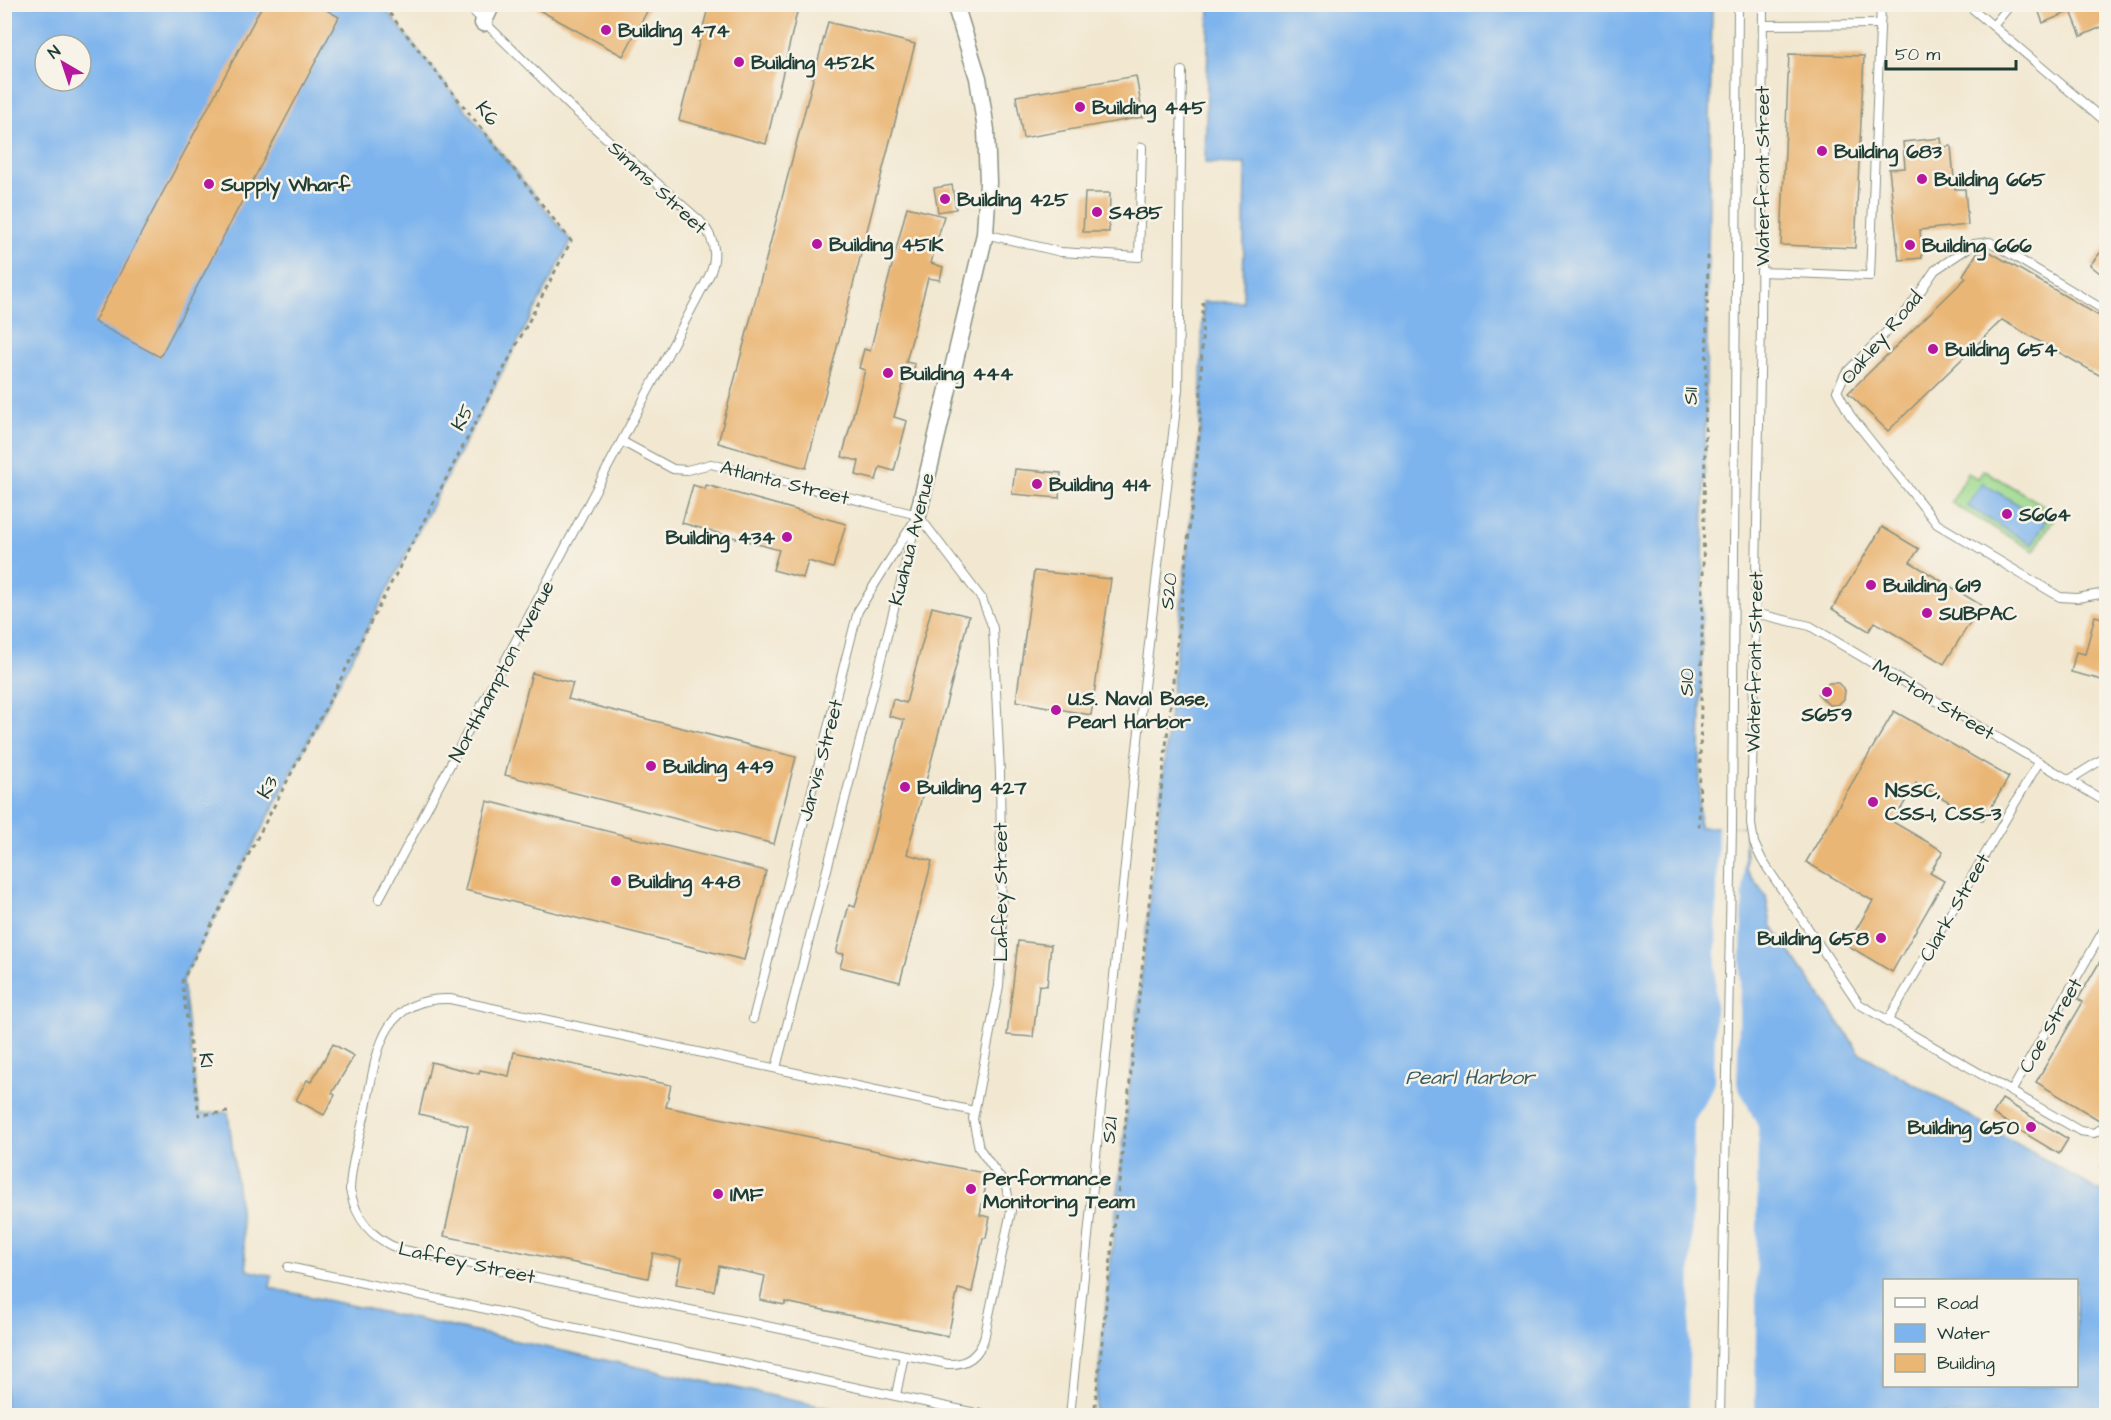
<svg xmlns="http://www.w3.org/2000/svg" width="2111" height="1420" font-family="'Architects Daughter',sans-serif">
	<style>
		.green { fill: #9dda8e; stroke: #5e8c61; stroke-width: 1.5 }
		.water { fill: #7db4ed; stroke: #4e7890; stroke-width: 1.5; fill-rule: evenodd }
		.pier { fill: #f2e8d2 }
		.building { fill: #eab674 }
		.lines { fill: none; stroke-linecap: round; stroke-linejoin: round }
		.service-casing { stroke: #889283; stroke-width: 10 }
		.minor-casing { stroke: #889283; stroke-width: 19 }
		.path { stroke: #889283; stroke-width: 3; stroke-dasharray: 4.5 4.5; stroke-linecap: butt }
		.service { stroke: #fff; stroke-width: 8 }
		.minor { stroke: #fff; stroke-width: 16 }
		.poi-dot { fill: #b5179e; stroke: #f7f3e8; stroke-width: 2 }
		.labels { text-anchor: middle; stroke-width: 5; stroke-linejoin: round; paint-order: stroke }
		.poi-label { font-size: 20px; font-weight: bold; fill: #1f3d34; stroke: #f7f3e8; text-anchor: start }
		.street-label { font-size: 20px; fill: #1f3d34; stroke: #f7f3e8 }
		.water-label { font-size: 21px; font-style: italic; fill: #365b62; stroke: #f7f3e8 }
	</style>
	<rect width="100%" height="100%" fill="#f7f3e8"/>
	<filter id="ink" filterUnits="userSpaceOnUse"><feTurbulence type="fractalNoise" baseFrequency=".0167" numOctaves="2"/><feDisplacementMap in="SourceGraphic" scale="12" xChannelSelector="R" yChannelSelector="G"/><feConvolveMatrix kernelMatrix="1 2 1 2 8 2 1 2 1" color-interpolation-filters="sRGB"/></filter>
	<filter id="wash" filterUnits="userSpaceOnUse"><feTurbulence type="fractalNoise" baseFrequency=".008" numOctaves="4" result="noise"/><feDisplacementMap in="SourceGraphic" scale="24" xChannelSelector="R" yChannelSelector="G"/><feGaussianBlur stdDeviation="1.35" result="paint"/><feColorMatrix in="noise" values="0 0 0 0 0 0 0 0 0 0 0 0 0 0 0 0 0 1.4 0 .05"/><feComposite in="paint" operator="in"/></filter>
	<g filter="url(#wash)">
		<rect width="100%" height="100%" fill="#f2e8d2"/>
		<path class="green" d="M 1983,470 L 2057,513 L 2034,551 L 1951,503 L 1968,473 L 1978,479 Z"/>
		<g class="water">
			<path d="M 1209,4 L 1712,5 L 1699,827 L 1745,827 L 1746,869 L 1766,896 L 1771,925 L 1860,1053 L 2106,1195 L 2106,1415 L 1094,1416 L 1200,430 L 1203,302 L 1243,302 L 1245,164 L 1205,163 ZM 1884,1280 L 2076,1280 L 2076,1386 L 1884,1386 Z"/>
			<path d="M 5,5 L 382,5 L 571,241 L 182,981 L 199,1114 L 228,1112 L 247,1270 L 272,1276 L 270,1288 L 862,1415 L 5,1416 ZM 45,45 L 81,45 L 81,81 L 45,81 Z"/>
			<path d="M 1982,483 L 2046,521 L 2032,545 L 1967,506 Z"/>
		</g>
		<path class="pier" d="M 1718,826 L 1745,827 L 1737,1084 L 1758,1127 L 1755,1416 L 1688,1415 L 1694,1121 L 1714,1086 Z"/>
		<g id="blocks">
			<g class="building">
				<path d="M 263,4 L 316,4 L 339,17 L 160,357 L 94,322 Z"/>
				<path d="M 528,4 L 651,4 L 623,56 Z"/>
				<path d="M 709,4 L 799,4 L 766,144 L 679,120 Z"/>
				<path d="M 2036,4 L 2106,4 L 2106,25 L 2081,36 L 2071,11 L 2043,23 Z"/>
				<path d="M 828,22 L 915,44 L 806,468 L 718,443 Z"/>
				<path d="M 1789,54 L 1864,56 L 1855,248 L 1781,245 Z"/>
				<path d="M 1136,76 L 1143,117 L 1023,138 L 1016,96 Z"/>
				<path d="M 1941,138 L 1942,147 L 1951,146 L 1955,189 L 1965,189 L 1968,225 L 1920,230 L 1922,258 L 1899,260 L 1889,169 L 1905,168 L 1903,142 Z"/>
				<path d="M 952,185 L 956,209 L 938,212 L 934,188 Z"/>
				<path d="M 1085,193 L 1110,193 L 1109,232 L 1083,232 Z"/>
				<path d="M 907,207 L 944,216 L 931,263 L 943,267 L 940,280 L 928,278 L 906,362 L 915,364 L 912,378 L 905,377 L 894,417 L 907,421 L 894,471 L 880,467 L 876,480 L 856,475 L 859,461 L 842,457 L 865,370 L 859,368 L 864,349 L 870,351 Z"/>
				<path d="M 2106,246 L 2106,278 L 2090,265 Z"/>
				<path d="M 1985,249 L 2106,320 L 2106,379 L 2002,320 L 1888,431 L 1848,393 L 1966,278 L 1963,275 L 1979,250 Z"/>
				<path d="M 1015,469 L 1061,473 L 1059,498 L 1012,494 Z"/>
				<path d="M 693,485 L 705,489 L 706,485 L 846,524 L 833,568 L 808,561 L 803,578 L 773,570 L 779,550 L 682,523 Z"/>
				<path d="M 1882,527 L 1919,549 L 1910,562 L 1981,605 L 1944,664 L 1875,622 L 1869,631 L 1832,609 Z"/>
				<path d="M 1034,571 L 1111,579 L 1091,715 L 1016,701 Z"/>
				<path d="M 932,607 L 969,616 L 907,854 L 932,861 L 900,982 L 840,967 L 844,954 L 836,953 L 849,905 L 855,907 L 904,720 L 889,716 L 893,699 L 906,703 Z"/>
				<path d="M 2095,616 L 2106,619 L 2106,681 L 2071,672 L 2076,652 L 2085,654 Z"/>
				<path d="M 532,673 L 573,683 L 568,699 L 796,757 L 774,844 L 505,775 Z"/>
				<path d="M 1829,683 L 1838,683 L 1845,690 L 1844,699 L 1838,705 L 1829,705 L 1818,694 Z"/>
				<path d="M 1894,711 L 2009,777 L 1983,821 L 1916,783 L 1893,822 L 1943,851 L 1930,873 L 1944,881 L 1892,972 L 1847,945 L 1873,901 L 1806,862 Z"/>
				<path d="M 487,801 L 766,871 L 744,960 L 465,890 Z"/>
				<path d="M 1018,941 L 1051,945 L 1047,986 L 1039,985 L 1033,1037 L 1007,1035 Z"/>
				<path d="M 2106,951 L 2106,1115 L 2099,1120 L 2036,1082 L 2083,1002 L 2078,999 Z"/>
				<path d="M 333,1044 L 354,1056 L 332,1093 L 335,1095 L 324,1115 L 296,1100 L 307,1080 L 311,1082 Z"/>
				<path d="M 514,1052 L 671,1085 L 666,1107 L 988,1174 L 980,1215 L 990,1217 L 986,1238 L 983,1238 L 972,1292 L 958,1289 L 948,1336 L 785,1302 L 785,1305 L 760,1300 L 765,1276 L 719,1266 L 714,1291 L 676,1284 L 681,1259 L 653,1253 L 648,1278 L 444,1236 L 468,1126 L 419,1114 L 431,1062 L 479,1074 L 480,1070 L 509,1076 Z"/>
				<path d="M 2002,1099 L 2068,1139 L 2059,1154 L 1993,1114 Z"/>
			</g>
		</g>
	</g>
	<g filter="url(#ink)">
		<use href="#blocks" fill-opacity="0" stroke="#889283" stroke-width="1.5"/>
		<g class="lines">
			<defs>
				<g id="service">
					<path d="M 1763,4 L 1761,324 L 1751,824 L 1754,843 L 1762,860 L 1859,1004 L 2080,1131 L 2094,1133 L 2106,1125"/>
					<path d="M 1967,4 L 2106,122"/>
					<path d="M 1763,25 L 1880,24"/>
					<path d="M 1993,26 L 2011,4"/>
					<path d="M 985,234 L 1061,252 L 1139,257 L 1142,147"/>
					<path d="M 1761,272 L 1870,276 L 1881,4"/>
					<path d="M 2106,311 L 1990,242 L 1974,244 L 1935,270 L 1907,311 L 1845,374 L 1837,391 L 1850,415 L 1937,524 L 2060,597 L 2077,598 L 2106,593"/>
					<path d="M 623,442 L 673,469 L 687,470 L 711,464 L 918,515"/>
					<path d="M 918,515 L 982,599 L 993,628 L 1000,773 L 1002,939 L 999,986 L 973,1119 L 979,1148 L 1006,1186 L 1011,1211 L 984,1339 C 978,1356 966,1365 948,1364 L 399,1249 C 371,1238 356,1219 350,1190 C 351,1164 359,1138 365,1113 C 376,1059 378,996 450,999 L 974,1111"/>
					<path d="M 1755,613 L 1810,626 L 2106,802"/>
					<path d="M 2069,780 L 2106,757"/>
					<path d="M 379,899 L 709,276 C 719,255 714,236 699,220 L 572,108 L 466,4"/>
					<path d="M 753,1019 L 858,611 L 913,523"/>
					<path d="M 1887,1022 L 2039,762"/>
					<path d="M 776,1068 L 918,515"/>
					<path d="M 2011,1092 L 2106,926"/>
					<path d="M 2105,1167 L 2106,1166"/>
					<path d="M 288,1267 L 990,1416"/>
					<path d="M 896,1395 L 904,1355"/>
					<path d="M 1070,1416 L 1135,766 L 1178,390 L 1182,71"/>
					<path d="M 1720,1416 L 1732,827 L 1738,4"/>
				</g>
				<g id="minor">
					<path d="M 483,23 L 492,4"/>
					<path d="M 918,515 L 985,234 L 988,182 L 986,130 L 978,78 L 955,4"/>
				</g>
			</defs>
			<use href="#service" class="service-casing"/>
			<use href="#minor" class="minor-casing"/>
			<g class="path">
				<path d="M 1699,827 L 1708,255"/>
				<path d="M 228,1112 L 199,1115 L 182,981 L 571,241 L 382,4"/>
				<path d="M 1094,1416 L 1200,430 L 1203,302"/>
			</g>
			<use href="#service" class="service"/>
			<use href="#minor" class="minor"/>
		</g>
	</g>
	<g class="poi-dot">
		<circle cx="606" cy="30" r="6"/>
		<circle cx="739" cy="62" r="6"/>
		<circle cx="1080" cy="107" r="6"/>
		<circle cx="1822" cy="151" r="6"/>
		<circle cx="1922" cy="179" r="6"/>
		<circle cx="209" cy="184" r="6"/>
		<circle cx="945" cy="199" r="6"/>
		<circle cx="1097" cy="212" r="6"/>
		<circle cx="817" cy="244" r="6"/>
		<circle cx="1910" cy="245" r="6"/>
		<circle cx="1933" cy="349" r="6"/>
		<circle cx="888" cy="373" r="6"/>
		<circle cx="1037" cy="484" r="6"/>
		<circle cx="2007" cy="514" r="6"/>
		<circle cx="787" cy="537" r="6"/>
		<circle cx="1871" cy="585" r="6"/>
		<circle cx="1927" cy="613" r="6"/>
		<circle cx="1827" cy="692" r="6"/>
		<circle cx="1056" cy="710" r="6"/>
		<circle cx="651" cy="766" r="6"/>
		<circle cx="905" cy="787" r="6"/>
		<circle cx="1873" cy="802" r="6"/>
		<circle cx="616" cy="881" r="6"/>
		<circle cx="1881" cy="938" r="6"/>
		<circle cx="2031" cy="1127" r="6"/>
		<circle cx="971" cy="1189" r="6"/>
		<circle cx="718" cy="1194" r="6"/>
	</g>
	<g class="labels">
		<g class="poi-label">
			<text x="618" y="37">Building 474</text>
			<text x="751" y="69">Building 452K</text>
			<text x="1092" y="114">Building 445</text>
			<text x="1834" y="158">Building 683</text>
			<text x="1934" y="186">Building 665</text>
			<text x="221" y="191">Supply Wharf</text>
			<text x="957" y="206">Building 425</text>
			<text x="1109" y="219">S485</text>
			<text x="829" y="251">Building 451K</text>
			<text x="1922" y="252">Building 666</text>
			<text x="1945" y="356">Building 654</text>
			<text x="900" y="380">Building 444</text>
			<text x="1049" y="491">Building 414</text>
			<text x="2019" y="521">S664</text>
			<text x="775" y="544" text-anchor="end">Building 434</text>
			<text x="1883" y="592">Building 619</text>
			<text x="1939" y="620">SUBPAC</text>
			<text x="1068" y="705">U.S. Naval Base,<tspan x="1068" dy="23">Pearl Harbor</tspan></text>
			<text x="1827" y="721" text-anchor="middle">S659</text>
			<text x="663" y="773">Building 449</text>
			<text x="917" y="794">Building 427</text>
			<text x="1885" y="797">NSSC,<tspan x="1885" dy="23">CSS-1, CSS-3</tspan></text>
			<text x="628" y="888">Building 448</text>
			<text x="1869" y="945" text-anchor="end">Building 658</text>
			<text x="2019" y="1134" text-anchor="end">Building 650</text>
			<text x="983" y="1185">Performance<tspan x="983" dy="23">Monitoring Team</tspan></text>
			<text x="730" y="1201">IMF</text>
		</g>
		<g class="street-label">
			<text transform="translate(488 113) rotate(51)" y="7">K6</text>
			<text transform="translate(1762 176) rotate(-90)" y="7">Waterfront Street</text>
			<text transform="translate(658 187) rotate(43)" y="7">Simms Street</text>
			<text transform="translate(1881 337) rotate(-50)" y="7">Oakley Road</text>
			<text transform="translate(1690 396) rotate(-89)" y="7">S11</text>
			<text transform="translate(462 417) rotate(-62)" y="7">K5</text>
			<text transform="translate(785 482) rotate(14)" y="7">Atlanta Street</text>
			<text transform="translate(911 539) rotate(-76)" y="7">Kuahua Avenue</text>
			<text transform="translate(1168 591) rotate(-84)" y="7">S20</text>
			<text transform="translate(1754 662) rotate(-89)" y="7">Waterfront Street</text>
			<text transform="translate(501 671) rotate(-62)" y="7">Northhampton Avenue</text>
			<text transform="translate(1686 682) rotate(-89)" y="7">S10</text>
			<text transform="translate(1934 699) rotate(31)" y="7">Morton Street</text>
			<text transform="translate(820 760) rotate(-75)" y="7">Jarvis Street</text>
			<text transform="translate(267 787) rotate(-62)" y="7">K3</text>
			<text transform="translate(1000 892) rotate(-90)" y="7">Laffey Street</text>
			<text transform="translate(1954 907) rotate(-60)" y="7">Clark Street</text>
			<text transform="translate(2050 1025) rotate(-60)" y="7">Coe Street</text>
			<text transform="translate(207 1060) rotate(83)" y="7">K1</text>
			<text transform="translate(1109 1130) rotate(-84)" y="7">S21</text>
			<text transform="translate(467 1262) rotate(12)" y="7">Laffey Street</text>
		</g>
		<g class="water-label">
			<text x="1470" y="1084">Pearl Harbor</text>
		</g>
	</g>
	<rect width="2111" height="1420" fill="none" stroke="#f7f3e8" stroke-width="24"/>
	<rect x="1883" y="1279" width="195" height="108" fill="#f7f3e8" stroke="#a1aaa0" stroke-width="1.5"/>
	<rect x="1895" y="1298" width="30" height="9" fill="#ffffff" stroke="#a1aaa0" stroke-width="1.5"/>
	<text x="1937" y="1309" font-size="18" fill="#1f3d34">Road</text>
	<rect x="1895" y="1324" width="30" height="18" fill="#7db4ed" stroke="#a1aaa0" stroke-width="1.5"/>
	<text x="1937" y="1339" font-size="18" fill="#1f3d34">Water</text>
	<rect x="1895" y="1354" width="30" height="18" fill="#eab674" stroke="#a1aaa0" stroke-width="1.5"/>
	<text x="1937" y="1369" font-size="18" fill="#1f3d34">Building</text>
	<g transform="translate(63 63) rotate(321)"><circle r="28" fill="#f7f3e8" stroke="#a1aaa0" stroke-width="1.5"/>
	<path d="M0-4.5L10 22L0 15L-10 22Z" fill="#b5179e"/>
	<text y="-9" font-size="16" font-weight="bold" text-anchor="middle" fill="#1f3d34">N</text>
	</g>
	<path d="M1886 60v9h130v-9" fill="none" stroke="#1f3d34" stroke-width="3"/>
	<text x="1895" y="60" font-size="18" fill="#1f3d34" stroke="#f7f3e8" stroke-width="4.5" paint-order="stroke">50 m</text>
</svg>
